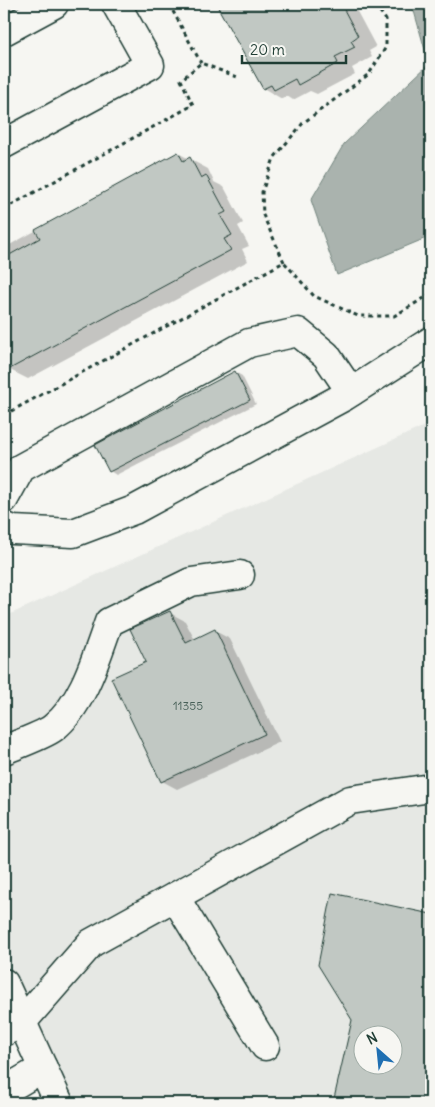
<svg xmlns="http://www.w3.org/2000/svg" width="435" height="1107" font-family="Delius,sans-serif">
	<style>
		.built { fill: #e6e8e4; fill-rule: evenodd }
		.water { fill: #aab3ae; stroke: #72847d }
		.shadow { fill: #0003; fill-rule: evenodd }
		.building { fill: #c1c8c3; stroke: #1f3d34; fill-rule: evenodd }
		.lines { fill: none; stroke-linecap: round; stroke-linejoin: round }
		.minor-casing { stroke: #1f3d34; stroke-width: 31 }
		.path { stroke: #1f3d34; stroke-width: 3; stroke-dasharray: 4 4; stroke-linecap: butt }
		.minor { stroke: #f6f6f2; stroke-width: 28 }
		.labels { text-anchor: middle; stroke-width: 5; stroke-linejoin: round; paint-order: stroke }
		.number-label { font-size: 12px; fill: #486058 }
	</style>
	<rect width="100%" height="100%" fill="#f6f6f2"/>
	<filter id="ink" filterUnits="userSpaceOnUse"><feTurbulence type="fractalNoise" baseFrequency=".02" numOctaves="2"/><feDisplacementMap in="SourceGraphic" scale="10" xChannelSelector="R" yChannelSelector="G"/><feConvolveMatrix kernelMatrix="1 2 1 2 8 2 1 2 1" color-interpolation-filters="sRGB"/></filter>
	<g filter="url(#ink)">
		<path class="built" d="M 431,423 L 431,1103 L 59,1103 L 4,983 L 4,617 ZM 362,1034 L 392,1034 L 392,1064 L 362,1064 Z"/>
		<path class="water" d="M 412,4 L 431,4 L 431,236 L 337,275 L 311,200 L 344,144 L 429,64 Z"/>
		<g class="shadow">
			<path d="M 217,4 L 353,4 L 376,47 L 369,51 L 372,57 L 352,68 L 355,74 L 317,94 L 310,91 L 293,100 L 287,96 L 282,99 L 263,88 Z"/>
			<path d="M 178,153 L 208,169 L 214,182 L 224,187 L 243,223 L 238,226 L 249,246 L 242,249 L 248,261 L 28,379 L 4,367 L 4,248 Z"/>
			<path d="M 235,372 L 242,376 L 256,404 L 116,475 L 110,471 Z"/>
			<path d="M 170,613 L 185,621 L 195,640 L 215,631 L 230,639 L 280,742 L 177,789 L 162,781 L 148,662 Z"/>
			<path d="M 333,894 L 431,915 L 431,1103 L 334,1103 L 353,1020 ZM 362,1034 L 392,1034 L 392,1064 L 362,1064 Z"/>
		</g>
		<g class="building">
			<path d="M 216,4 L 341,4 L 358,36 L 351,41 L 355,47 L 335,57 L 338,63 L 298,85 L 295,79 L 274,90 L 271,85 L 263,89 Z"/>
			<path d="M 178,152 L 183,161 L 190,157 L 201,178 L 206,175 L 226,212 L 220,215 L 232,235 L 224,239 L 231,250 L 4,372 L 4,258 L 40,238 L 35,230 Z"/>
			<path d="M 235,371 L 250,400 L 109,472 L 95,445 Z"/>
			<path d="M 170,611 L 186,643 L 215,629 L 265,734 L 161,782 L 111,678 L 146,662 L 130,629 Z"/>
			<path d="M 332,893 L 431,914 L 431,1103 L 333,1103 L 352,1020 L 318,965 ZM 362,1034 L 392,1034 L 392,1064 L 362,1064 Z"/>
		</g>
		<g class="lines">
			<defs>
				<g id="minor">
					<path d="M 4,31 L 54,4"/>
					<path d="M 4,144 L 150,65 L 116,4"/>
					<path d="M 4,499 L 21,468 L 249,343 L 298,332 L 326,355 L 351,392"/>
					<path d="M 4,526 L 13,530 L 73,533 L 134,510 L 345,396 L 431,341"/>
					<path d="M 4,750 C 16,745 44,735 53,728 C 83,705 97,655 109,622 L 191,582 L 240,575"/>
					<path d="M 175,897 L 265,1046"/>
					<path d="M 4,983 L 59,1103"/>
					<path d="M 4,1032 L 22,1022 L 91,943 L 350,800 L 431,788"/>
					<path d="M 4,1091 L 43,1068"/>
				</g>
			</defs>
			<use href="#minor" class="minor-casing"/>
			<g class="path">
				<path d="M 169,4 L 201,63"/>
				<path d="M 4,209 L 193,105 L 181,80 L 201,63 L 240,78"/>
				<path d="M 284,262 L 263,215 L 262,192 L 274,158 L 303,123 L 369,74 L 386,47 L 386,20 L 375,4"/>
				<path d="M 4,415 L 284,262 L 314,296 L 358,316 L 394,316 L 431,294"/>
			</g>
			<use href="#minor" class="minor"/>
		</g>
	</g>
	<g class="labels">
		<g class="number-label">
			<text x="188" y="710">11355</text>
		</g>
	</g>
	<rect width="435" height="1107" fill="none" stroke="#f6f6f2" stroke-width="20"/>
	<rect x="10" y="10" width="415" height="1087" fill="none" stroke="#1f3d34" stroke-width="2" filter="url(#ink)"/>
	<g transform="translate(378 1050) rotate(333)"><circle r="24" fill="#f6f6f2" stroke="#a0aca6"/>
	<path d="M0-4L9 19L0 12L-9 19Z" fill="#1f6fb2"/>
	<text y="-8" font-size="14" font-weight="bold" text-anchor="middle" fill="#1f3d34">N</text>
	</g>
	<path d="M242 55v8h104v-8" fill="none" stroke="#1f3d34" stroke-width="2.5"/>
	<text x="250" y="55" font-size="15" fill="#1f3d34" stroke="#f6f6f2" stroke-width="4" paint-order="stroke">20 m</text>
</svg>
